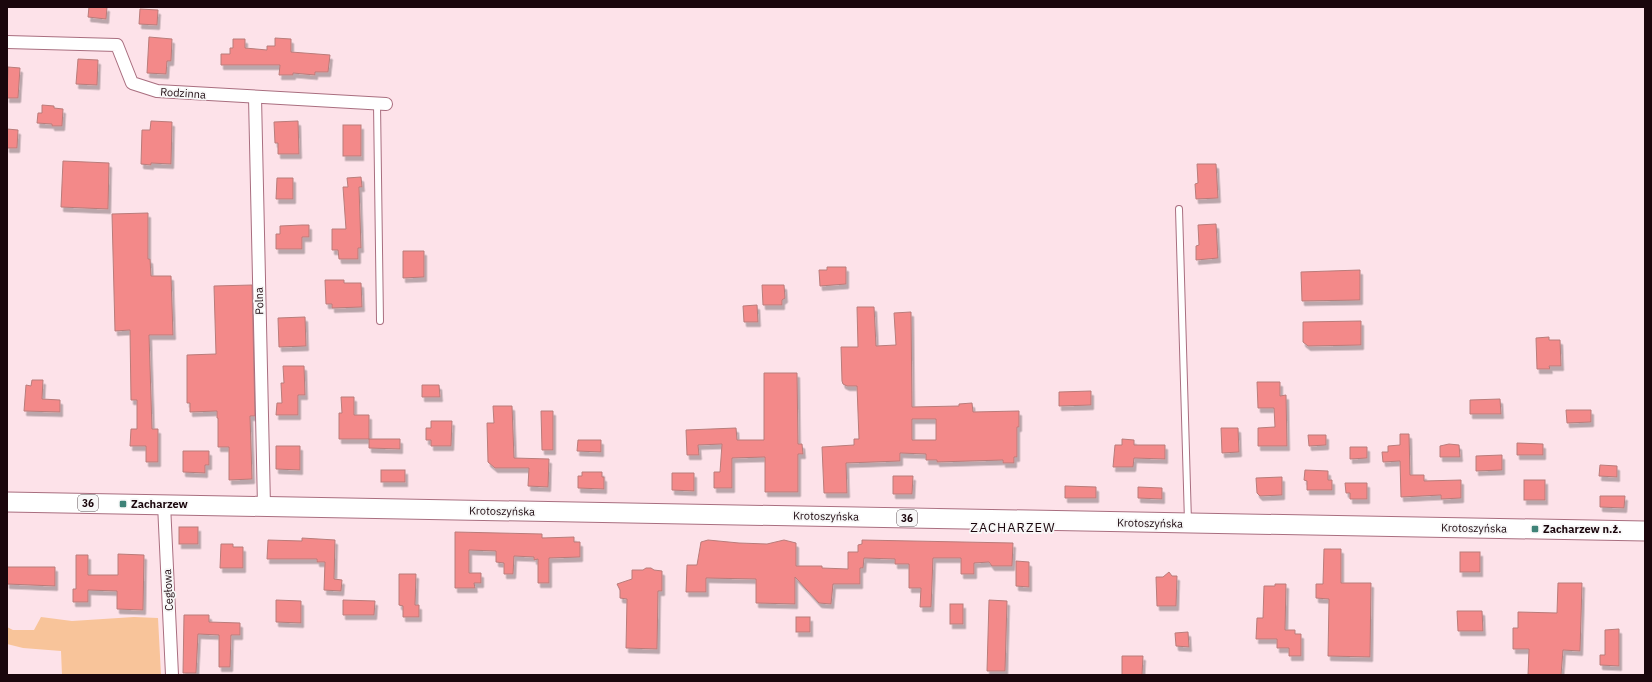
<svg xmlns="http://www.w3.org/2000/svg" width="1652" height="682" font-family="'IBM Plex Sans',sans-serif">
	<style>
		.green { fill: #f8c49a }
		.building { fill: #f38989; stroke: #b97c7a; fill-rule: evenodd; filter: url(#shadow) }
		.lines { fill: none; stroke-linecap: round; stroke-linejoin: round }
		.service-casing { stroke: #a96e7f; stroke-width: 8 }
		.minor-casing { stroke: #a96e7f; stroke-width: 14 }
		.primary-casing { stroke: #a96e7f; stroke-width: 21 }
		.service { stroke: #fff; stroke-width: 6 }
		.minor { stroke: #fff; stroke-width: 12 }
		.primary { stroke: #fff; stroke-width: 19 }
		.poi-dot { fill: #3e8277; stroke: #f7f7f7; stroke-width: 1.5 }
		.labels { text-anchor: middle; stroke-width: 3.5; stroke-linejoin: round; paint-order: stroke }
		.shield { fill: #f7f7f7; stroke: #5c4e52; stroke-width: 1 }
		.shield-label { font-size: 10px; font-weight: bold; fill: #1a060c }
		.street-label { font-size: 11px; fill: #1a060c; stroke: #f7f7f7 }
		.poi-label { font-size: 11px; font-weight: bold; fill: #1a060c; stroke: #f7f7f7; text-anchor: start }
		.quarter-label { font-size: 13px; letter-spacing: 1px; fill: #1a060c; stroke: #f7f7f7 }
	</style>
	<defs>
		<filter id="shadow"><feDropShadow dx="2.5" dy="4.5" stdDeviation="0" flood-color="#0004"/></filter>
	</defs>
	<rect width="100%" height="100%" fill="#fde2e9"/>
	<path class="green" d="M 41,617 L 72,621 L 134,617 L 158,618 L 161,675 L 62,675 L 61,651 L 23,648 L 7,644 L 7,627 L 13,630 L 34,630 Z"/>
	<g class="building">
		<path d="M 89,7 L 107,7 L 106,19 L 88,17 Z"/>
		<path d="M 140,9 L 158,10 L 157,25 L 139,24 Z"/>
		<path d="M 149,37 L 172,39 L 171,61 L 167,61 L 166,74 L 147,73 Z"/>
		<path d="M 275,38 L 291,39 L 291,52 L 330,55 L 328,72 L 315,72 L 315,75 L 293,73 L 293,75 L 279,75 L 280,65 L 221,65 L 221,54 L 230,54 L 230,48 L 233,48 L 233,39 L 245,39 L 245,48 L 267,50 L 267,46 L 275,46 Z"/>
		<path d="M 78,59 L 98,60 L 97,85 L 76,84 Z"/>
		<path d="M 8,67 L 20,68 L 18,98 L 7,98 Z"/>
		<path d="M 42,105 L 54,106 L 54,108 L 63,109 L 62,126 L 52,126 L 52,124 L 37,123 L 38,113 L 42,113 Z"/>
		<path d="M 151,121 L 172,122 L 171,164 L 151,163 L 151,165 L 141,164 L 142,130 L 150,130 Z"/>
		<path d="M 298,121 L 299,154 L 278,154 L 278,143 L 275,143 L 274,122 Z"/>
		<rect x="343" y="125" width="18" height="31"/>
		<path d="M 7,129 L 18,130 L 17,148 L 7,148 Z"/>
		<path d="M 63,161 L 109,163 L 108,209 L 61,207 Z"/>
		<path d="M 1197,164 L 1216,164 L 1218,198 L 1196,199 L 1195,184 L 1198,183 Z"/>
		<path d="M 361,177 L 362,187 L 359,187 L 361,248 L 358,248 L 358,259 L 339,259 L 338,250 L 332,250 L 332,229 L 346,229 L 343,187 L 348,187 L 347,178 Z"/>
		<path d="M 277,178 L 293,178 L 293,199 L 276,199 Z"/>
		<path d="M 148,213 L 148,259 L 150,259 L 151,276 L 171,276 L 173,335 L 149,335 L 152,429 L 158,429 L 158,462 L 146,462 L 146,446 L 130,446 L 131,429 L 137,429 L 137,400 L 131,400 L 130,330 L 115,331 L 112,214 Z"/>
		<path d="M 1216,224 L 1218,258 L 1196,260 L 1196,246 L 1199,245 L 1198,225 Z"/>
		<path d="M 302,225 L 309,225 L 309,237 L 302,237 L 302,249 L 276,249 L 276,234 L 280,234 L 280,226 Z"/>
		<path d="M 403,251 L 424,251 L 424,277 L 403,278 Z"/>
		<path d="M 827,267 L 846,267 L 846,284 L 820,286 L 819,270 L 827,270 Z"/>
		<path d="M 1360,270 L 1360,300 L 1302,301 L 1301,272 Z"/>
		<path d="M 325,280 L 344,280 L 344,283 L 361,283 L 362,307 L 332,308 L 332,304 L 326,304 Z"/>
		<path d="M 252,285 L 255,416 L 250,416 L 252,479 L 229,480 L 229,447 L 218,447 L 218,418 L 217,418 L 217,411 L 190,412 L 190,403 L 187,403 L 187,355 L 216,354 L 214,286 Z"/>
		<path d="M 762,285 L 784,285 L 785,298 L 782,300 L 782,305 L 763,305 Z"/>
		<path d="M 757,305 L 758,322 L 744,322 L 743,306 Z"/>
		<path d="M 857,307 L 874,307 L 876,346 L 896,345 L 894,313 L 911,312 L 912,407 L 959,406 L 959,404 L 972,403 L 973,412 L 1019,411 L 1019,427 L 1017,427 L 1017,457 L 1014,457 L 1014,463 L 1003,463 L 1003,460 L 937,462 L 937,460 L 926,460 L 926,454 L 900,453 L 900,461 L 846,463 L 847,493 L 824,493 L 822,447 L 854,445 L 854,439 L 859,439 L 857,386 L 847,386 L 843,384 L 842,381 L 841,347 L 858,347 ZM 912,419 L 936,419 L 936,440 L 912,440 Z"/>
		<path d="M 305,317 L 306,346 L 279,347 L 278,318 Z"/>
		<path d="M 1361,321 L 1361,345 L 1308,346 L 1303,342 L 1303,322 Z"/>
		<path d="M 1549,337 L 1549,340 L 1560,340 L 1561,366 L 1549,366 L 1550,369 L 1537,369 L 1536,338 Z"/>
		<path d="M 283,366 L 304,366 L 305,395 L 298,395 L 298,415 L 276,415 L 277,403 L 282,403 L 281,383 L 284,383 Z"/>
		<path d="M 764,373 L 797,373 L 798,444 L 802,444 L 803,454 L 798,454 L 798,492 L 765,492 L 765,457 L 732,458 L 732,488 L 714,488 L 714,472 L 720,472 L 722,444 L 698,445 L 699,455 L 687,455 L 686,430 L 736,428 L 737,440 L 764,440 Z"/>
		<path d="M 32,380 L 43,380 L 42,399 L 60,400 L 60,412 L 24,411 L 26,385 L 31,386 Z"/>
		<path d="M 1257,382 L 1280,382 L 1280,396 L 1286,395 L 1287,446 L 1258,446 L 1258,428 L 1275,427 L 1274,408 L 1258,408 Z"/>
		<path d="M 422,385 L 439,385 L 440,397 L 422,397 Z"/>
		<path d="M 1091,391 L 1091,405 L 1059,406 L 1059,392 Z"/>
		<path d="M 341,397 L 354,397 L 354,415 L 369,415 L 369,439 L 339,439 L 339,413 L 342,413 Z"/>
		<path d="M 1500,399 L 1501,414 L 1470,414 L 1470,400 Z"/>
		<path d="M 493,406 L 512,406 L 514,458 L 549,459 L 548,487 L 528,486 L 529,468 L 495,468 L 488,462 L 487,423 L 494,423 Z"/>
		<path d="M 1566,410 L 1591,410 L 1591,422 L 1567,423 Z"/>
		<path d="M 541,411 L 553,411 L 553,450 L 542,450 Z"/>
		<path d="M 431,421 L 452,421 L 451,446 L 431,446 L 431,440 L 426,440 L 426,428 L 431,428 Z"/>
		<path d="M 1221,428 L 1238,428 L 1239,452 L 1222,453 Z"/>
		<path d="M 1400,434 L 1409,434 L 1410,475 L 1424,475 L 1424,481 L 1461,480 L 1461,498 L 1441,499 L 1441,495 L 1401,497 L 1400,461 L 1383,462 L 1382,452 L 1388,452 L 1388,446 L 1400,445 Z"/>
		<path d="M 1308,435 L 1326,435 L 1326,445 L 1309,446 Z"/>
		<path d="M 369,439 L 400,439 L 400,449 L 369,448 Z"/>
		<path d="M 1122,439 L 1134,440 L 1134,445 L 1165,445 L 1165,459 L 1134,458 L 1133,467 L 1113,467 L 1115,445 L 1122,445 Z"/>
		<path d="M 578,440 L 601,440 L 601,452 L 577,451 Z"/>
		<path d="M 1517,443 L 1543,444 L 1543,455 L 1517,455 Z"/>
		<path d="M 1449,444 L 1459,445 L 1460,457 L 1440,457 L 1440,446 Z"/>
		<path d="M 276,446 L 300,446 L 300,470 L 276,469 Z"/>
		<path d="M 1350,447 L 1367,447 L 1367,458 L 1350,459 Z"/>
		<path d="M 183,451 L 209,451 L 209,465 L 205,465 L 205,473 L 183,472 Z"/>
		<path d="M 1502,455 L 1502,470 L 1476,471 L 1476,456 Z"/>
		<path d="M 1600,465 L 1617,466 L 1617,477 L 1599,476 Z"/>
		<rect x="381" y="470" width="24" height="12"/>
		<path d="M 1305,470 L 1328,471 L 1328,480 L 1332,480 L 1332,490 L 1307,490 L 1307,481 L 1304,480 Z"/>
		<path d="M 582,472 L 602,472 L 602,477 L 604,477 L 604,489 L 578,488 L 578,476 L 582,476 Z"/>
		<path d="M 672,473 L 694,473 L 694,491 L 672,490 Z"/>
		<path d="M 893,476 L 913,476 L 912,494 L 893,494 Z"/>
		<path d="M 1282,477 L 1282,495 L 1260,496 L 1257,493 L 1256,478 Z"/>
		<rect x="1524" y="480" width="21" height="20"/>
		<path d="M 1345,483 L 1367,483 L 1367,499 L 1350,499 L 1350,493 L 1346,493 Z"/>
		<path d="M 1065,486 L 1096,487 L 1096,498 L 1065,498 Z"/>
		<path d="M 1138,487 L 1162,488 L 1162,499 L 1138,498 Z"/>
		<path d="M 1600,496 L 1625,496 L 1624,508 L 1600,507 Z"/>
		<rect x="179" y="527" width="19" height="17"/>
		<path d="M 455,532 L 542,534 L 542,538 L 574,537 L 574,542 L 580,542 L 580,557 L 549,558 L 549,583 L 538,583 L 538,559 L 534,560 L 534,557 L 514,556 L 513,574 L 504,574 L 504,563 L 496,562 L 496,551 L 469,550 L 469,573 L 481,573 L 481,583 L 474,583 L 475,588 L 455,588 Z"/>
		<path d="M 302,538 L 335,540 L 334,579 L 342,580 L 341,591 L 324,590 L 325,562 L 317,562 L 317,559 L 267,559 L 268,540 L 302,541 Z"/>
		<path d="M 708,540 L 739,543 L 767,544 L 784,540 L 796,543 L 796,566 L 822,566 L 822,568 L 848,569 L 848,552 L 858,552 L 858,545 L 862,544 L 862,540 L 1013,543 L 1012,566 L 992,566 L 989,562 L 974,563 L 974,574 L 961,574 L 961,558 L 933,558 L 931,607 L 920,607 L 921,588 L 909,588 L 909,564 L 895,564 L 895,559 L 864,558 L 863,568 L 860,568 L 860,584 L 833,584 L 831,604 L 819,603 L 795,577 L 795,604 L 756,603 L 756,579 L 706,578 L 706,592 L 686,592 L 687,565 L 697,565 L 701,542 Z"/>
		<path d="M 221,544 L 233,544 L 233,547 L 243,547 L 243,568 L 220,568 Z"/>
		<path d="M 1324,549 L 1341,549 L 1341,583 L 1371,583 L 1370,657 L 1328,656 L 1329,599 L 1316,598 L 1316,584 L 1323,584 Z"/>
		<rect x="1460" y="552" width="20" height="20"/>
		<path d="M 118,554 L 144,555 L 143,610 L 117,609 L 117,591 L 88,590 L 88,602 L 73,602 L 73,589 L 76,589 L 76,555 L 88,555 L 88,575 L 118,575 Z"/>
		<path d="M 1016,561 L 1029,562 L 1029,587 L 1016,586 Z"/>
		<path d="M 7,567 L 55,567 L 55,586 L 7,584 Z"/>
		<path d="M 646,568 L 651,568 L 654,570 L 662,571 L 662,591 L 658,591 L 657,649 L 626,648 L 627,599 L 620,598 L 620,590 L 617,584 L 632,579 L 632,570 L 643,570 Z"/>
		<path d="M 1169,572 L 1172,576 L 1177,576 L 1176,606 L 1157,606 L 1156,577 L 1163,577 Z"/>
		<path d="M 399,574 L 416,574 L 415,605 L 419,605 L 419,617 L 403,617 L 403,606 L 399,605 Z"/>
		<path d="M 1558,583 L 1582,583 L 1580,651 L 1563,650 L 1561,675 L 1528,675 L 1529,649 L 1513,649 L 1513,628 L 1518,628 L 1518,612 L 1557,613 Z"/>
		<path d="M 1275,584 L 1286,584 L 1285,630 L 1295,630 L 1295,634 L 1301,634 L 1301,656 L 1289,656 L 1289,648 L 1277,648 L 1277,639 L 1256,639 L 1257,618 L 1263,618 L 1264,586 L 1275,586 Z"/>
		<path d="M 276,600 L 301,601 L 301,623 L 276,622 Z"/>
		<path d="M 343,600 L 375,601 L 374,615 L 343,615 Z"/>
		<path d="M 989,600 L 1007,601 L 1005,671 L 987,671 Z"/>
		<rect x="950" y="604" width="13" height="20"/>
		<path d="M 1457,611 L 1482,611 L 1483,631 L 1458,631 Z"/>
		<path d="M 184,615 L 209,615 L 209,622 L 240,623 L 240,635 L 231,635 L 230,667 L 219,667 L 219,635 L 198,634 L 196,673 L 183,673 Z"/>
		<rect x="796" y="617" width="14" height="15"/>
		<path d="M 1619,629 L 1619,666 L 1600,665 L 1600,655 L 1605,655 L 1605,630 Z"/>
		<path d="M 1188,632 L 1189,647 L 1176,646 L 1175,633 Z"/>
		<path d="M 1122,656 L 1143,656 L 1142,675 L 1122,675 Z"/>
	</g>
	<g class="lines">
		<defs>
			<g id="service">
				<path d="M 377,104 L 380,321"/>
				<path d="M 1179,209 L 1188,522"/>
			</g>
			<g id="minor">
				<path d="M 7,42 L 117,45 L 132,83 L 157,91 L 386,104"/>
				<path d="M 255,97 L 264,506"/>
				<path d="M 164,504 L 172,675"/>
			</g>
			<path id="primary" d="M 7,502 L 1645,531"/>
		</defs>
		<use href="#service" class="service-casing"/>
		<use href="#minor" class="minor-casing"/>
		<use href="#primary" class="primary-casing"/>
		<use href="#service" class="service"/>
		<use href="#minor" class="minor"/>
		<use href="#primary" class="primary"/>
	</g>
	<g class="poi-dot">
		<rect x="119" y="500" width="8" height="8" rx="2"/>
		<rect x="1531" y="525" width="8" height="8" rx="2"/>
	</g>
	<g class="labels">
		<g class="shield">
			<rect x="78" y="495" width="20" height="16" rx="3"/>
			<rect x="897" y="510" width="20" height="16" rx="3"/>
		</g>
		<g class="shield-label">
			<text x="88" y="507">36</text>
			<text x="907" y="522">36</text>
		</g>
		<g class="street-label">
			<text transform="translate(183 93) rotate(4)" y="4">Rodzinna</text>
			<text transform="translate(259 301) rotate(-91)" y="4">Polna</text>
			<text transform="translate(502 511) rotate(1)" y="4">Krotoszyńska</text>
			<text transform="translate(826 516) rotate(1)" y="4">Krotoszyńska</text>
			<text transform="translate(1150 523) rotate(1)" y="4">Krotoszyńska</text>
			<text transform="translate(1474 528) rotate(1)" y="4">Krotoszyńska</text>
			<text transform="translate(168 590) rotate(-93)" y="4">Cegłowa</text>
		</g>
		<g class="poi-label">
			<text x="131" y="508">Zacharzew</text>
			<text x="1543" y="533">Zacharzew n.ż.</text>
		</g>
		<g class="quarter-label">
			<text x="1013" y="532">ZACHARZEW</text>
		</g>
	</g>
	<rect width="1652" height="682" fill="none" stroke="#1a060c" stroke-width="16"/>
</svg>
